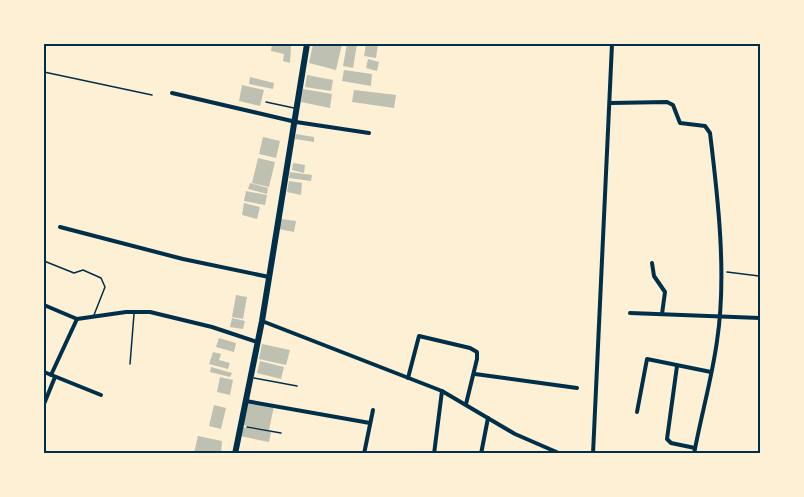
<svg xmlns="http://www.w3.org/2000/svg" width="804" height="497" font-family="'Open Sans',sans-serif">
	<style>
		.building { fill: #bec0b2 }
		.lines { fill: none; stroke-linecap: round; stroke-linejoin: round }
		.path { stroke: #003049; stroke-width: 1.5 }
		.service { stroke: #003049; stroke-width: 1.5 }
		.minor { stroke: #003049; stroke-width: 4 }
		.primary { stroke: #003049; stroke-width: 6 }
		.neatline { fill: none; stroke: #003049; stroke-width: 2 }
	</style>
	<rect width="100%" height="100%" fill="#fdf0d5"/>
	<g class="building">
		<path d="M 272,44 L 291,46 L 290,63 L 283,61 L 284,54 L 271,51 Z"/>
		<path d="M 313,44 L 342,44 L 336,70 L 309,63 Z"/>
		<path d="M 347,44 L 357,44 L 353,68 L 343,66 Z"/>
		<path d="M 366,44 L 378,44 L 376,58 L 364,56 Z"/>
		<path d="M 368,59 L 379,62 L 377,71 L 366,68 Z"/>
		<path d="M 344,70 L 372,74 L 371,86 L 342,81 Z"/>
		<path d="M 307,75 L 333,80 L 331,91 L 305,87 Z"/>
		<path d="M 250,77 L 274,83 L 273,89 L 249,84 Z"/>
		<path d="M 242,85 L 264,90 L 260,106 L 239,101 Z"/>
		<path d="M 303,89 L 332,94 L 330,108 L 301,102 Z"/>
		<path d="M 354,90 L 396,95 L 394,108 L 352,102 Z"/>
		<path d="M 296,134 L 314,137 L 314,142 L 295,139 Z"/>
		<path d="M 263,137 L 280,141 L 276,158 L 259,154 Z"/>
		<path d="M 258,158 L 275,162 L 269,187 L 252,183 Z"/>
		<path d="M 293,163 L 305,165 L 304,173 L 292,170 Z"/>
		<path d="M 290,172 L 312,175 L 311,181 L 289,178 Z"/>
		<path d="M 289,181 L 302,183 L 301,195 L 287,192 Z"/>
		<path d="M 250,183 L 268,188 L 267,194 L 248,189 Z"/>
		<path d="M 246,191 L 267,195 L 265,205 L 244,201 Z"/>
		<path d="M 244,203 L 260,207 L 257,219 L 242,215 Z"/>
		<path d="M 281,219 L 296,221 L 294,232 L 279,229 Z"/>
		<path d="M 236,295 L 247,297 L 243,319 L 232,317 Z"/>
		<path d="M 232,318 L 245,321 L 243,329 L 230,327 Z"/>
		<path d="M 219,338 L 236,343 L 234,352 L 216,347 Z"/>
		<path d="M 262,344 L 290,350 L 286,365 L 259,359 Z"/>
		<path d="M 213,352 L 221,354 L 219,360 L 230,363 L 228,369 L 209,364 Z"/>
		<path d="M 260,361 L 284,367 L 281,379 L 257,373 Z"/>
		<path d="M 211,367 L 232,373 L 230,377 L 210,372 Z"/>
		<path d="M 220,377 L 233,380 L 230,395 L 217,392 Z"/>
		<path d="M 247,401 L 274,406 L 269,430 L 242,425 Z"/>
		<path d="M 214,405 L 226,408 L 221,429 L 209,426 Z"/>
		<path d="M 242,427 L 271,432 L 269,442 L 240,436 Z"/>
		<path d="M 198,436 L 222,441 L 221,453 L 194,453 Z"/>
	</g>
	<g class="lines">
		<g class="path">
			<path d="M 44,72 L 152,95"/>
			<path d="M 727,272 L 759,276"/>
			<path d="M 247,427 L 281,433"/>
		</g>
		<g class="service">
			<path d="M 266,102 L 294,108"/>
			<path d="M 44,261 L 74,273 L 83,270 L 101,278 L 105,287 L 94,315"/>
			<path d="M 130,364 L 134,314"/>
			<path d="M 254,378 L 297,386"/>
		</g>
		<g class="minor">
			<path d="M 172,93 L 296,122 L 369,133"/>
			<path d="M 611,103 L 667,102 L 673,105 L 680,123 L 705,126 L 710,133 C 718,198 727,276 717,341 C 712,378 701,416 694,454"/>
			<path d="M 60,227 L 183,259 L 269,277"/>
			<path d="M 652,263 L 654,276 L 665,292 L 662,314"/>
			<path d="M 44,305 L 77,319 L 126,312 L 150,312 L 212,327 L 257,342"/>
			<path d="M 630,313 L 760,318"/>
			<path d="M 262,321 L 442,391 L 515,434 L 561,454"/>
			<path d="M 677,366 L 667,439 L 671,443 L 695,448"/>
			<path d="M 44,372 L 101,395"/>
			<path d="M 475,374 L 577,388"/>
			<path d="M 51,375 L 77,319"/>
			<path d="M 408,378 L 419,336 L 470,348 L 477,352 L 477,359 L 466,404"/>
			<path d="M 246,401 L 370,423"/>
			<path d="M 44,404 L 55,377"/>
			<path d="M 637,412 L 647,359 L 711,372"/>
			<path d="M 364,454 L 373,410"/>
			<path d="M 434,454 L 442,391"/>
			<path d="M 481,454 L 488,418"/>
			<path d="M 593,454 L 612,44"/>
		</g>
		<path class="primary" d="M 235,454 L 262,321 L 307,44"/>
	</g>
	<rect width="804" height="497" fill="none" stroke="#fdf0d5" stroke-width="90"/>
	<rect x="45" y="45" width="714" height="407" class="neatline"/>
</svg>
